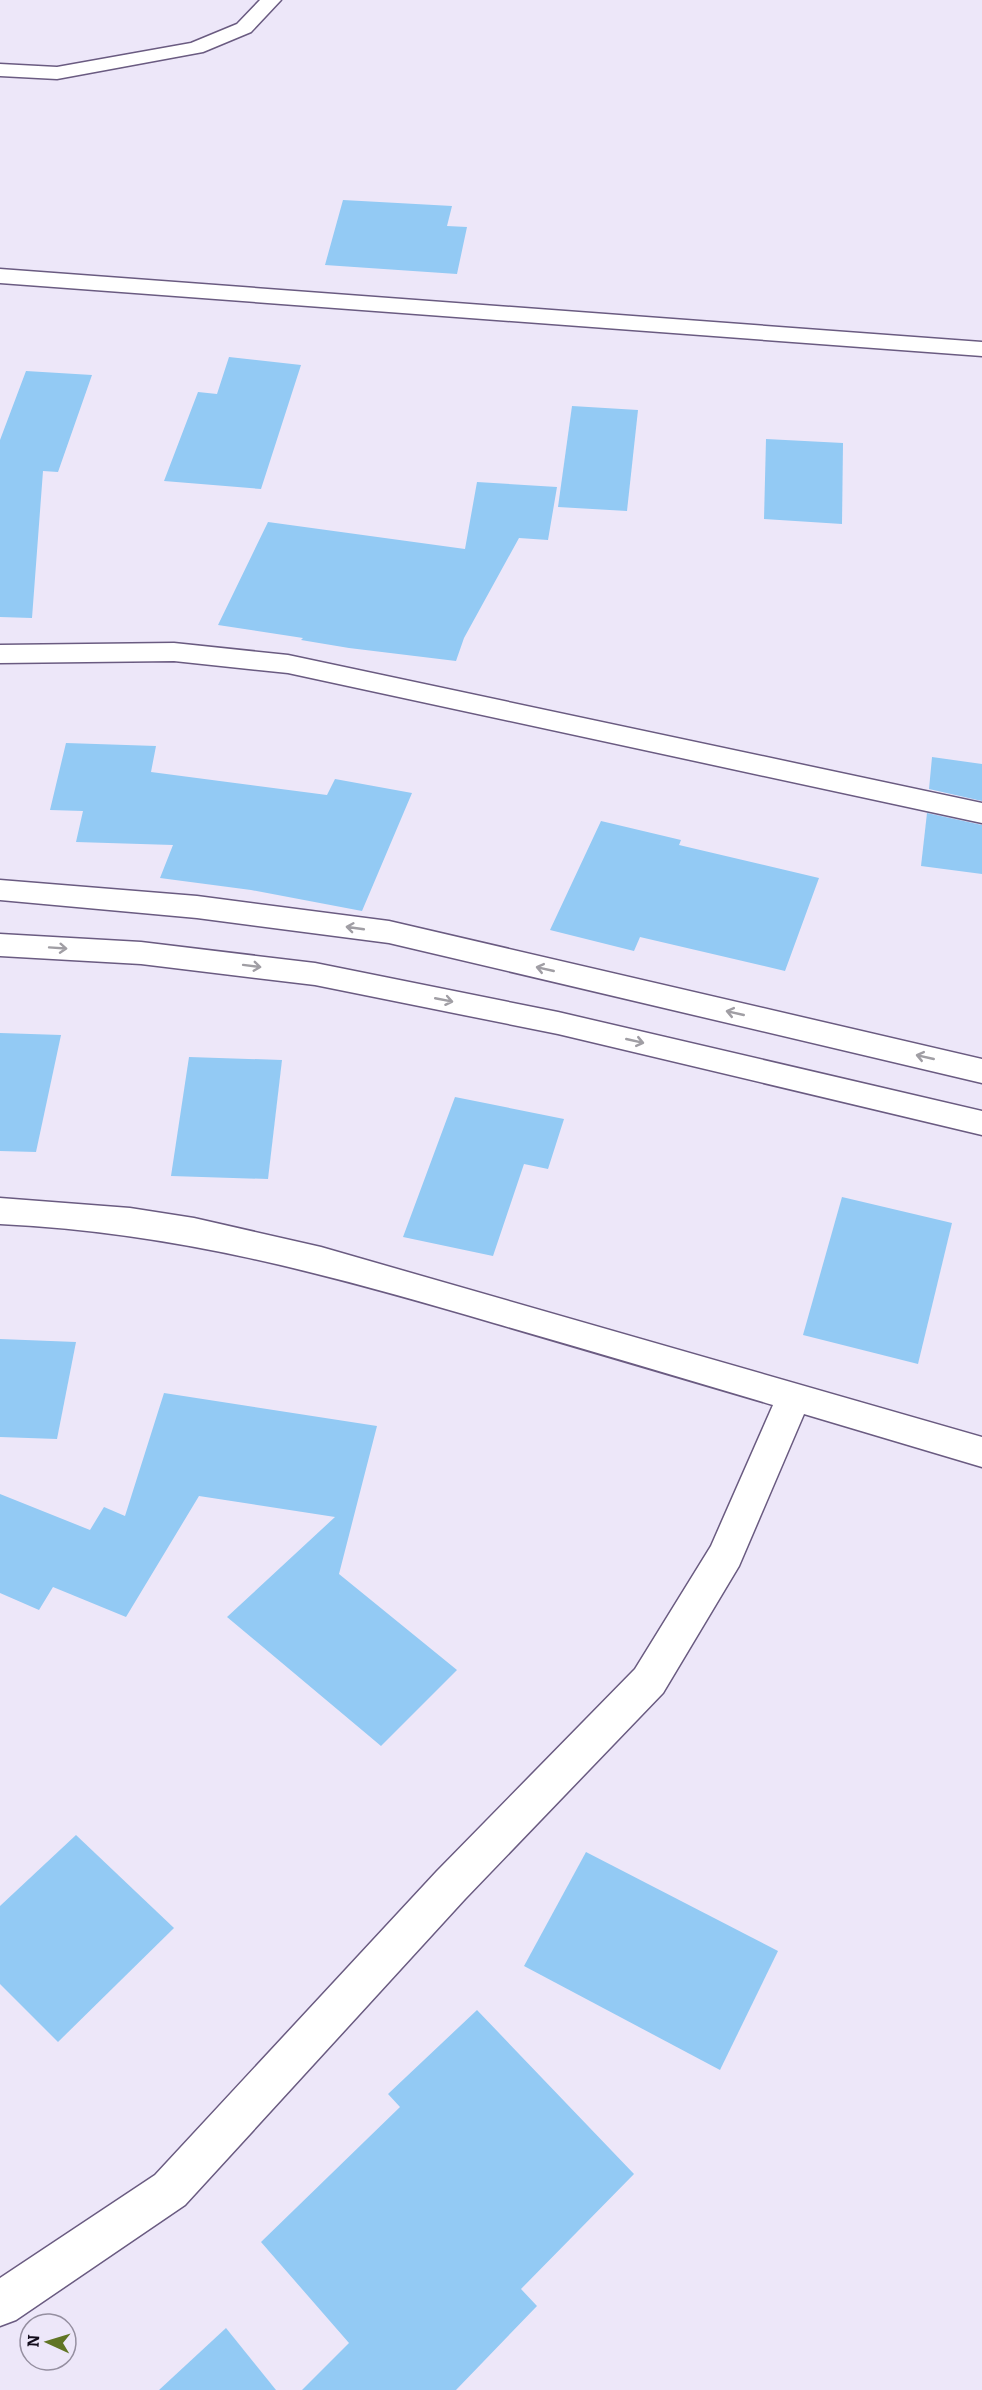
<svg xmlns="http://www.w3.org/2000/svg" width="982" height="2390" font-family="Bitter,serif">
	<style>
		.building { fill: #93caf4 }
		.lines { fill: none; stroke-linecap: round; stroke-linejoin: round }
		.street-casing { stroke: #6a5b81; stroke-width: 3 }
		.street { fill: #fff; fill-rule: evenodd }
		.oneway { stroke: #a09ea4 }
	</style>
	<rect width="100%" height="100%" fill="#ede7f9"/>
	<g class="building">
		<path d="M 343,200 L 452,206 L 447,226 L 467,227 L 457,274 L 325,265 Z"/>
		<path d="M 229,357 L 301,365 L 261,489 L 164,481 L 198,392 L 217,394 Z"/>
		<path d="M 26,371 L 92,375 L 58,472 L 43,471 L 32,618 L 0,617 L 0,440 Z"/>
		<path d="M 572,406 L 638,410 L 627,511 L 558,507 Z"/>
		<path d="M 766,439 L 843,443 L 842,524 L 764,519 Z"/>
		<path d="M 477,482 L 557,487 L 548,540 L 519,538 L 464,638 L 456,661 L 349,648 L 301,640 L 303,638 L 218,625 L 268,522 L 465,549 Z"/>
		<path d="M 66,743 L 156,746 L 151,772 L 327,795 L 335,779 L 412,793 L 362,911 L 251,890 L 160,878 L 173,845 L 76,842 L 83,811 L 50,810 Z"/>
		<path d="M 932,757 L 982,764 L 982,801 L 929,789 Z"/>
		<path d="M 927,813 L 982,825 L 982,874 L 921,866 Z"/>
		<path d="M 601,821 L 681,840 L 679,845 L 819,878 L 785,971 L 640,937 L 634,951 L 550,930 Z"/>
		<path d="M 0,1033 L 61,1035 L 36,1152 L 0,1151 Z"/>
		<path d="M 189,1057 L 282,1060 L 268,1179 L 171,1176 Z"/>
		<path d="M 455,1097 L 564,1119 L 548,1169 L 524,1164 L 493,1256 L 403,1237 Z"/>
		<path d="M 842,1197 L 952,1223 L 918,1364 L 803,1335 Z"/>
		<path d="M 0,1339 L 76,1342 L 57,1439 L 0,1437 Z"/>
		<path d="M 164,1393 L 377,1426 L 339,1574 L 457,1670 L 381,1746 L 227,1617 L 335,1517 L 199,1496 L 126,1617 L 53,1587 L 39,1610 L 0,1593 L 0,1494 L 90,1530 L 104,1507 L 125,1516 Z"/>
		<path d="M 76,1835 L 174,1928 L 58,2042 L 0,1984 L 0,1906 Z"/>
		<path d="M 586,1852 L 778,1951 L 720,2070 L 524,1966 Z"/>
		<path d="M 477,2010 L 634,2174 L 521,2289 L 537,2306 L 456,2390 L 302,2390 L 349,2343 L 261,2242 L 400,2107 L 388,2094 Z"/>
		<path d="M 226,2328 L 276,2390 L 159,2390 Z"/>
	</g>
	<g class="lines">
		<defs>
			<g id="street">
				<path d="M 260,0 L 281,0 L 251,32 L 203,52 L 57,79 L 0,76 L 0,64 L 57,67 L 191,43 L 237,24 Z"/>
				<path d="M 0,269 L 982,342 L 982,356 L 0,283 Z"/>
				<path d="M 174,643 L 288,655 L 982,803 L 982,823 L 288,673 L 174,661 L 0,663 L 0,645 Z"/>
				<path d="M 0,880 L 197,896 L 389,921 L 982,1059 L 982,1083 L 389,943 L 197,918 L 0,900 Z"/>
				<path d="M 0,934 L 141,942 L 315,963 L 558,1012 L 982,1111 L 982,1135 L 558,1034 L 315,985 L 141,964 L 0,956 Z"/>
				<path d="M 0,1198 L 130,1208 L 194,1218 L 321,1247 L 982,1437 L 982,1467 L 804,1414 L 739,1566 L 663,1693 L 465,1899 L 185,2205 L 16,2320 L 0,2326 L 0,2278 L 155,2175 L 437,1871 L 635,1669 L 711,1546 L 773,1405 C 680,1377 587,1350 494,1323 C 327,1274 175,1232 0,1224 Z"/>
			</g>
		</defs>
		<use href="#street" class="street-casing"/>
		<use href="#street" class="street"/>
	</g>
	<defs><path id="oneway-shaft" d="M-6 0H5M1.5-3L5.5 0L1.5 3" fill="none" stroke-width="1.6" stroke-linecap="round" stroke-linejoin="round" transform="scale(1.5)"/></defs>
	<g class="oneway">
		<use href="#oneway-shaft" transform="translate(355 928) rotate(-172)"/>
		<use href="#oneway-shaft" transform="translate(58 948) rotate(4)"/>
		<use href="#oneway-shaft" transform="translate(252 966) rotate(7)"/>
		<use href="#oneway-shaft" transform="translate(545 969) rotate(-167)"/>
		<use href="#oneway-shaft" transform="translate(444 1000) rotate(11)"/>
		<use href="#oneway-shaft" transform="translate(735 1013) rotate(-167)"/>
		<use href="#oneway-shaft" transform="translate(635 1041) rotate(13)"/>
		<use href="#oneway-shaft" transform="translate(925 1057) rotate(-167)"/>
	</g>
	<g transform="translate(48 2342) rotate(274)"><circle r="28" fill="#ede7f9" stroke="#958fa0" stroke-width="1.5"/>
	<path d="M0-4.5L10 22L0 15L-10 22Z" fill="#617524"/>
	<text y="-9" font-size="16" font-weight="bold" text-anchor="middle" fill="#120c1b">N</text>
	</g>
</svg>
